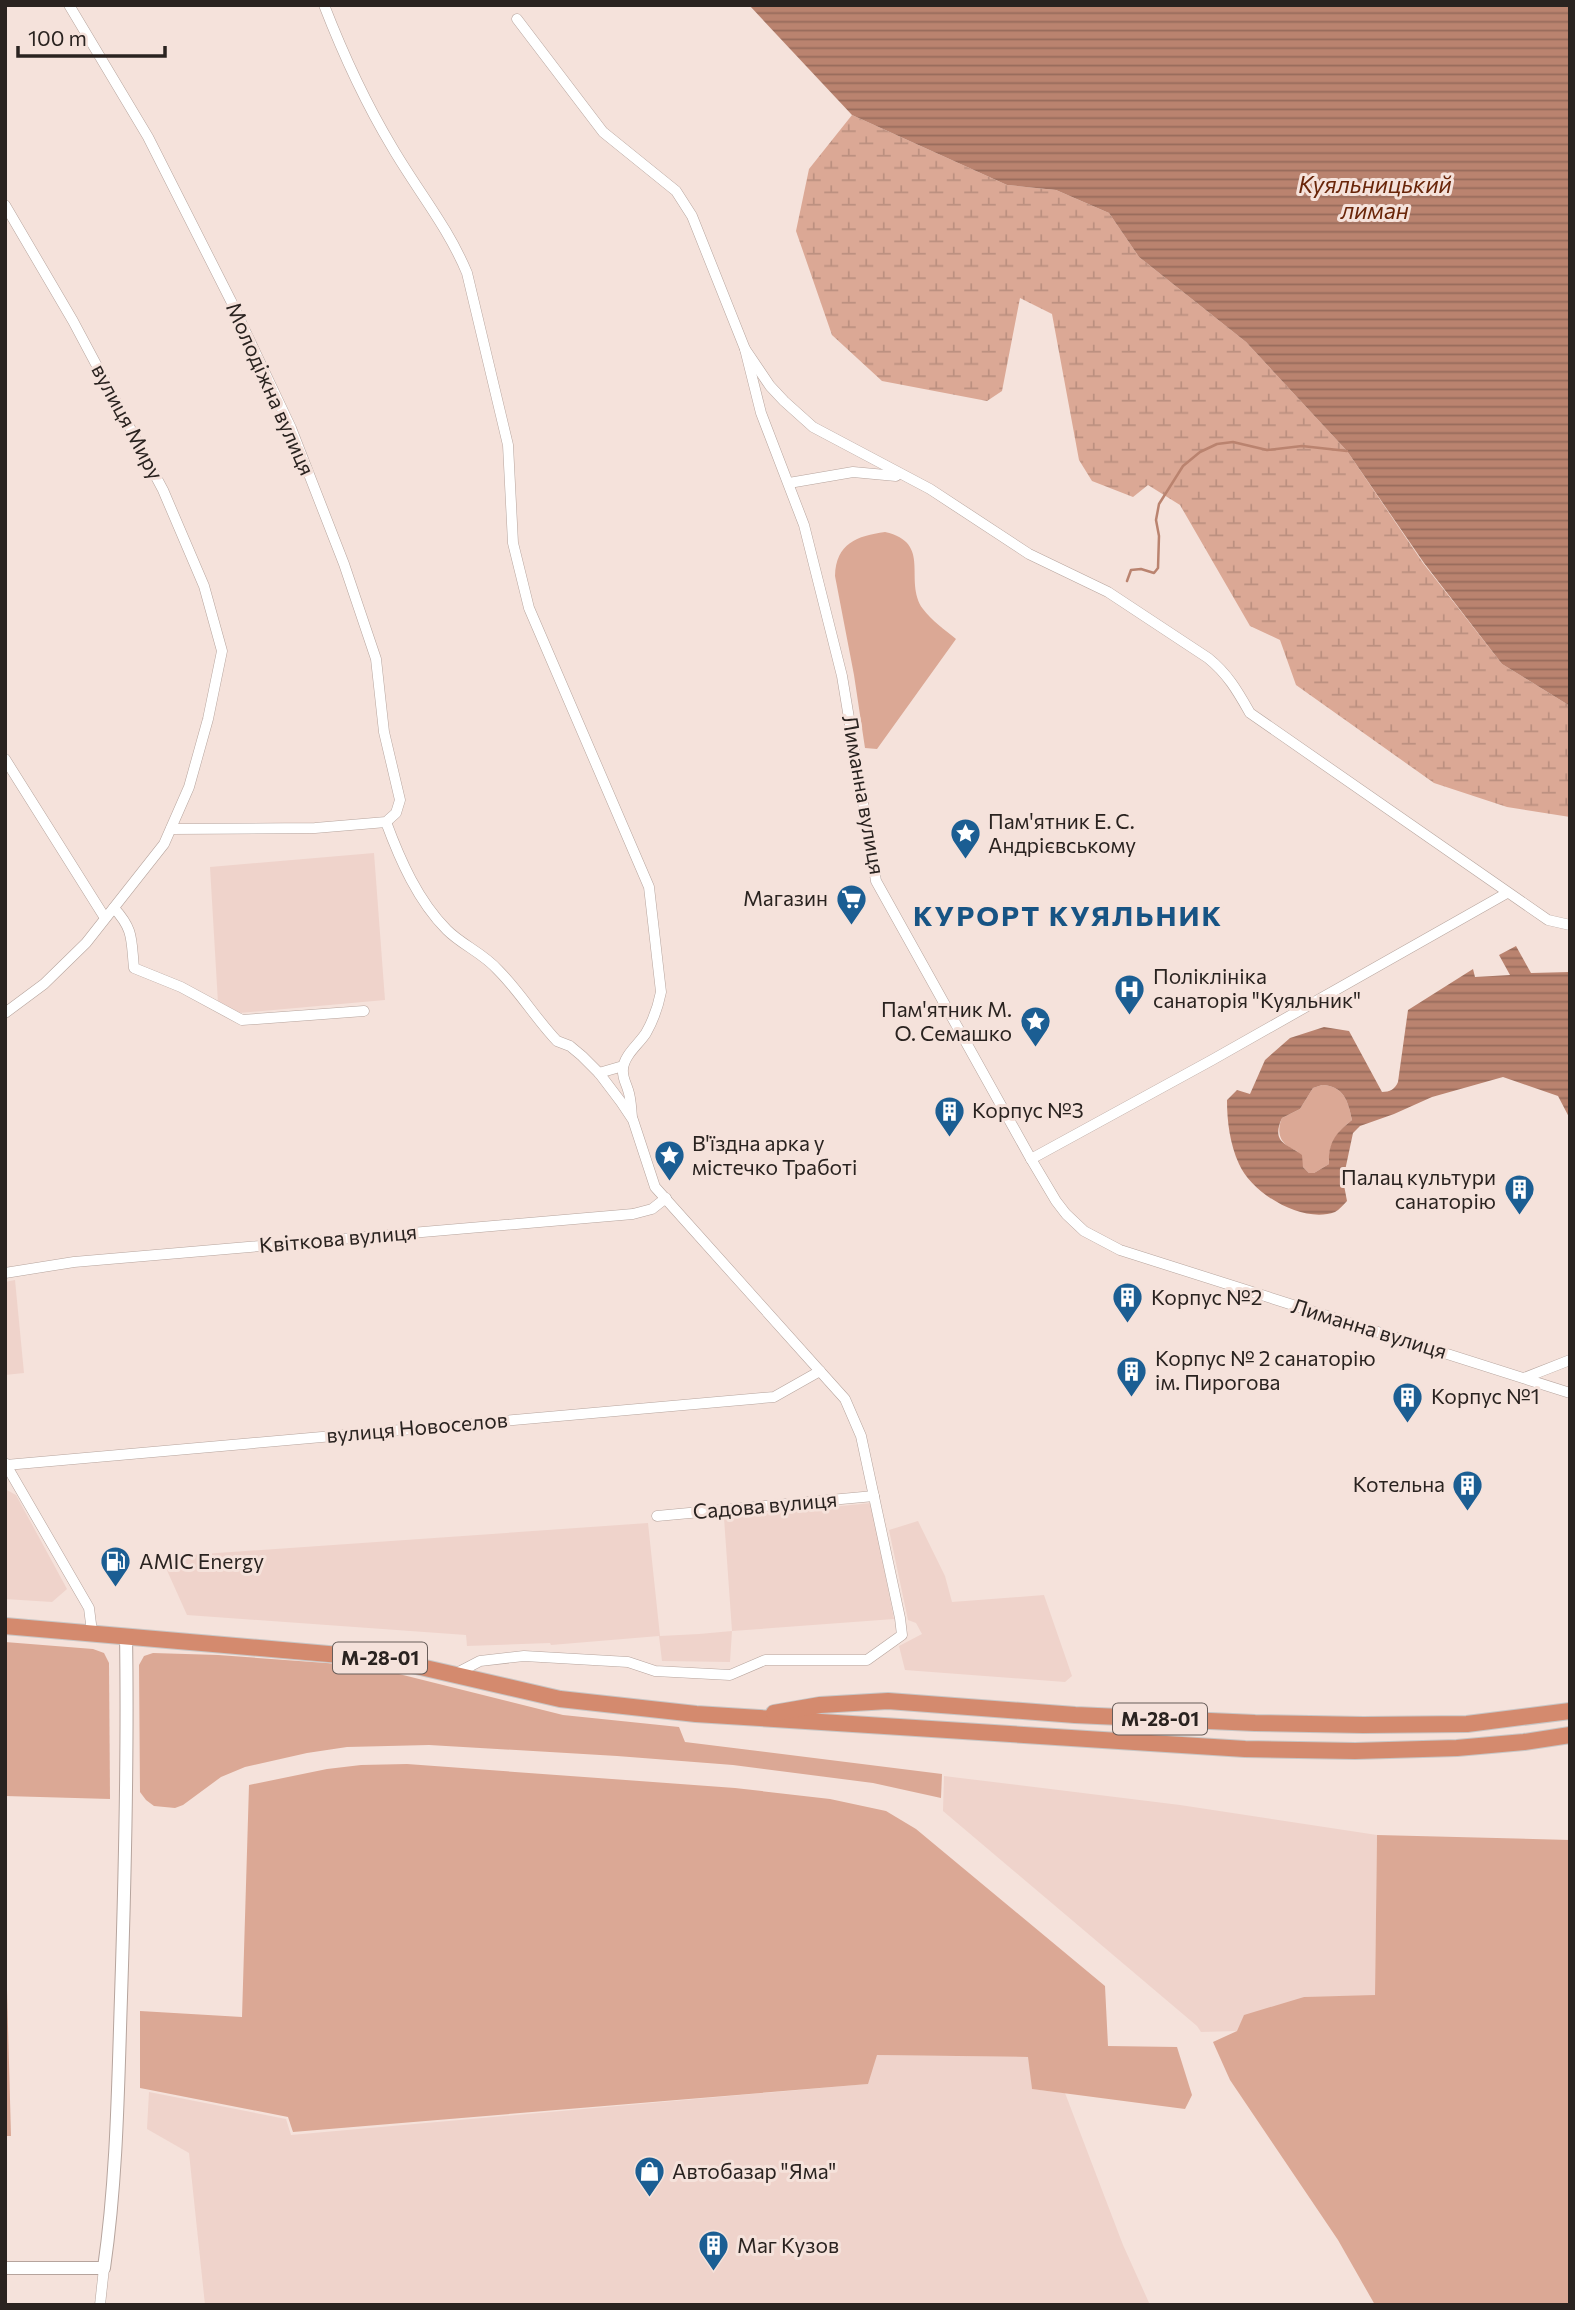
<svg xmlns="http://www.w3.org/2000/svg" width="1575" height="2310" font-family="Commissioner,sans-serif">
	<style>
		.built { fill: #efd3cb }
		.green { fill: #dba895 }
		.wetland { fill: url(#wetland-marsh) }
		.water { fill: url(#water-rules); fill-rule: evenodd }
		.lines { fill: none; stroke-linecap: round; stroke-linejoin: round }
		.stream { stroke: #ba836f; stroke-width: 2.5 }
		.minor-casing { stroke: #b6a49d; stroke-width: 11 }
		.tertiary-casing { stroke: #b6a49d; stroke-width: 14 }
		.trunk-casing { stroke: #c8c6c5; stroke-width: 18 }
		.minor { stroke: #fff; stroke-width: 10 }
		.tertiary { stroke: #fff; stroke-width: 12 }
		.trunk { stroke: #d48a6e; stroke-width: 16 }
		.labels { text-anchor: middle; stroke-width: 6; stroke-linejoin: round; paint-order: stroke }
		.shield { fill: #f5e2db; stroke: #675c58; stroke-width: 2 }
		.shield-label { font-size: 19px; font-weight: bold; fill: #2a2320 }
		.street-label { font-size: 21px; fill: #2a2320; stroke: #f5e2db }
		.poi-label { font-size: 21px; fill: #2a2320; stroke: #f5e2db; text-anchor: start }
		.water-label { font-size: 23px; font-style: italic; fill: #692509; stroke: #f5e2db }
		.district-label { font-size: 28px; font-weight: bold; letter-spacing: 2px; fill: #175484; stroke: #f5e2db }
	</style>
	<defs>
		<pattern id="wetland-marsh" width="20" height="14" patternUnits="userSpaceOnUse" patternTransform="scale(1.75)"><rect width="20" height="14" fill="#dba895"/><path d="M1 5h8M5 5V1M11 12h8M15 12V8" fill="none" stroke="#bc9080"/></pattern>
		<pattern id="water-rules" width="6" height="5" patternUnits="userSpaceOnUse" patternTransform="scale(1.75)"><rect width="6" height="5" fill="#ba836f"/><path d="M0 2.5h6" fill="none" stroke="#976b5b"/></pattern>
	</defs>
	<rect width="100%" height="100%" fill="#f5e2db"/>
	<g class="built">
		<path d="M 374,853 L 385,1000 L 239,1013 L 218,1003 L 210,867 Z"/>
		<path d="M 15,1280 L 24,1373 L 5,1375 L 5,1282 Z"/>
		<path d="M 5,1489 L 16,1495 L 67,1589 L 52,1602 L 5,1599 Z"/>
		<path d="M 871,1503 L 894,1619 L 732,1631 L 730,1662 L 662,1661 L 659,1636 L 551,1645 L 550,1643 L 467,1646 L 466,1635 L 187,1615 L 161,1557 L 648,1523 L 660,1636 L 699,1634 L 732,1631 L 724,1518 Z"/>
		<path d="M 918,1521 L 945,1576 L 952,1602 L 1044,1595 L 1072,1676 L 1065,1682 L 905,1670 L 899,1646 L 922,1634 L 916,1623 L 908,1620 L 889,1530 Z"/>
		<path d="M 944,1776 L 1180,1805 L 1377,1835 L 1375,1996 L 1304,1997 L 1238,2031 L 1201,2032 L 1197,2026 L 943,1811 Z"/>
		<path d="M 876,2055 L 1029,2057 L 1032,2089 L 1065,2093 L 1123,2245 L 1150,2305 L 205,2305 L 189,2153 L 147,2129 L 149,2092 L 286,2119 L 291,2135 L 867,2084 Z"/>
	</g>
	<g class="green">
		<path d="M 885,532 C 933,543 903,580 923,609 C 931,620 945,630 956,639 L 877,749 L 865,748 L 854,675 L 835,576 C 836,543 857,536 885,532 Z"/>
		<path d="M 1322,1085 C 1344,1086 1348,1101 1352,1120 C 1337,1132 1328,1144 1329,1164 L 1314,1173 L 1309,1173 L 1303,1167 L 1297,1151 C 1282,1146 1275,1134 1282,1118 L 1300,1109 L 1313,1088 Z"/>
		<path d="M 5,1642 L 93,1649 L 104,1653 L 109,1663 L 110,1799 L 5,1796 Z"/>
		<path d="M 153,1653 L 218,1655 L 367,1666 L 563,1715 L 679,1727 L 685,1742 L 942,1774 L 941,1798 L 873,1783 L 733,1765 L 617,1756 L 429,1745 L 347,1747 L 307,1753 L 245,1767 L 221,1777 L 183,1805 L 175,1808 L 154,1806 L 146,1800 L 140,1792 L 139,1665 L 144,1656 Z"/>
		<path d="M 407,1764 L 735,1788 L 830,1799 L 886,1811 L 916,1829 L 1105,1986 L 1108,2046 L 1177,2047 L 1192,2095 L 1185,2109 L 1032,2089 L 1028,2057 L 877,2055 L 868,2084 L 293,2132 L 288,2117 L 140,2088 L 140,2011 L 242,2017 L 249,1785 L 327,1769 L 361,1765 Z"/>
		<path d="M 1377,1835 L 1570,1840 L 1570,2305 L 1375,2305 L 1338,2240 L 1230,2080 L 1213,2042 L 1237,2031 L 1244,2015 L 1304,1997 L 1375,1995 Z"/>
		<path d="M 5,1917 L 11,2136 L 5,2136 Z"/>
	</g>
	<path class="wetland" d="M 852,115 L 1007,185 L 1056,190 L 1109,213 L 1139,257 L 1246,342 L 1347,451 L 1423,563 L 1502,664 L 1570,706 L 1570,817 L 1507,807 L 1434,783 L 1296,685 L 1280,640 L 1250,626 L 1180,505 L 1148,485 L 1133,497 L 1092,481 L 1079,460 L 1052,314 L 1020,298 L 1002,391 L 987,401 L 882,381 L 832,335 L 796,231 L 809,169 Z"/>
	<g class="water">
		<path d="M 749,5 L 1570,5 L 1570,706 L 1502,664 L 1424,563 L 1347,451 L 1246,342 L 1139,257 L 1109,213 L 1056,190 L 1007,185 L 852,115 Z"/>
		<path d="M 1516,946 L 1531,973 L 1570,972 L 1570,1119 L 1558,1096 L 1503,1077 L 1432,1097 L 1394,1114 L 1360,1126 L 1353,1133 L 1343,1180 L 1347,1201 C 1343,1205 1339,1210 1335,1212 C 1303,1224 1252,1194 1239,1164 C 1230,1144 1227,1122 1227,1100 L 1237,1090 L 1250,1094 L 1265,1060 L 1290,1038 L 1324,1027 L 1349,1031 L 1382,1092 C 1390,1092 1395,1089 1398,1082 L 1408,1010 L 1473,969 L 1475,977 L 1510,975 L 1499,955 ZM 1322,1085 C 1344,1086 1348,1101 1352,1120 C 1336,1133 1328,1142 1329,1164 L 1314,1173 L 1309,1173 L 1303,1167 L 1302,1155 C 1289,1144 1270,1144 1282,1118 L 1300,1109 L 1313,1088 Z"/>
	</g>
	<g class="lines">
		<path class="stream" d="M 1127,581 L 1131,570 L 1141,569 L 1154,573 L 1158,568 L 1159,536 L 1156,520 L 1159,504 L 1183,466 L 1200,452 L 1217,444 L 1233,442 L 1267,450 L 1302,446 L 1347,451"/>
		<defs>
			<g id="minor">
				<path d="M 69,5 L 148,137 L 231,301 L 291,428 L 344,564 L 376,659 L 384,732 L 400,800 L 396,813 L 386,822 L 315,828 L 171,829"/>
				<path d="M 324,5 C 343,54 365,102 392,147 C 417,190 448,227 467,273 L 508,445 L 513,543 L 529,608 L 649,887 L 661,992 C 658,1007 654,1019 646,1033 C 639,1044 624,1055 623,1069 C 622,1077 626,1083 628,1090 C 631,1098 631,1108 632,1117"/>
				<path d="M 517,19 L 603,132 L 676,191 L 692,216 L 745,349 L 770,386 L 784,401 L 813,427 L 930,489 L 1029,554 L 1108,592 L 1208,658 C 1228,674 1238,692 1250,713 L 1548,920 L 1570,925"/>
				<path d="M 5,205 L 73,321 L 163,490 L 204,586 L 222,651 L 208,719 L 189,787 L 164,844 L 86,943 L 44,984 L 5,1013"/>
				<path d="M 745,349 L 761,413 L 804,525 L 842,676 L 876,881 L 1031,1159 L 1056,1201 L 1066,1214 L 1084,1231 L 1120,1250 L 1570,1393"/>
				<path d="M 789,483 L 853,472 L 896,476"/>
				<path d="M 5,759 L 105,918"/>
				<path d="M 386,822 C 400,860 418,901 447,930 C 462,945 483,953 498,970 C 520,992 536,1019 557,1041 L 570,1046 L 582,1056 L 599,1073 L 621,1102 L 633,1120 L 655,1187 L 845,1399 L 861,1436 L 900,1618 L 902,1635 L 867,1660 L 765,1660 L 730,1675 L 655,1671 L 628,1662 L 524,1656 L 480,1661 L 455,1674"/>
				<path d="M 114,908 C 134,930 131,939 134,968 L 181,987 L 242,1020 L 364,1011"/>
				<path d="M 599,1073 L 623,1066"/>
				<path d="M 1031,1159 L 1212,1060 L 1507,893"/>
				<path d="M 5,1273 L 74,1262 L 633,1214 L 652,1209 L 666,1198"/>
				<path d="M 1524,1378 L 1570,1360"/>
				<path d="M 5,1463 L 89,1608 L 92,1632"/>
				<path d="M 6,1465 L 774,1397 L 820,1371"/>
				<path d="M 657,1516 L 874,1496"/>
				<path d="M 100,2305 L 104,2268"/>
			</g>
			<path id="tertiary" d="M 5,2268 L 104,2268 C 117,2178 118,2087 121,1997 C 125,1876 128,1756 126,1635"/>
			<g id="trunk">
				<path d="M 5,1626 L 386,1659 L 560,1699 L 696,1714 L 1245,1749 L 1355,1751 L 1457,1748 L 1524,1742 L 1570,1735"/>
				<path d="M 774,1713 L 820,1705 L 888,1701 L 1075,1715 L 1255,1723 L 1363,1725 L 1467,1724 L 1570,1711"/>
			</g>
		</defs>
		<use href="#minor" class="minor-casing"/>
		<use href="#tertiary" class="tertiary-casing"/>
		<use href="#trunk" class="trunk-casing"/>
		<use href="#minor" class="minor"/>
		<use href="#tertiary" class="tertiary"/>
		<use href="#trunk" class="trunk"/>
	</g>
	<defs>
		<symbol id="sight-pin" viewBox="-11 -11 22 30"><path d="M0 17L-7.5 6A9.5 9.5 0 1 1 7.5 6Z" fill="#1b5e93" stroke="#f5e2db"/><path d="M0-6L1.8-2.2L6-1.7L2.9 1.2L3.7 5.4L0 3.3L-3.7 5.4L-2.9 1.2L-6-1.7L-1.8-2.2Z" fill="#fff"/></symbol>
		<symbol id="supermarket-pin" viewBox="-11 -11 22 30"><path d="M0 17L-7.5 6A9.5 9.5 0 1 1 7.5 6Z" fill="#1b5e93" stroke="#f5e2db"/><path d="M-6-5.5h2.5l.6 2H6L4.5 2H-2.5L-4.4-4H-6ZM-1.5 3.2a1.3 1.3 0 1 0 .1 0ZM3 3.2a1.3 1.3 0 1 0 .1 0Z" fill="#fff"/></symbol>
		<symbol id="hospital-pin" viewBox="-11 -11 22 30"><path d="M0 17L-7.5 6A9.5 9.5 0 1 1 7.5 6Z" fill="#1b5e93" stroke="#f5e2db"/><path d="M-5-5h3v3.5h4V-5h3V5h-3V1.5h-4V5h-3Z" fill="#fff"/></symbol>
		<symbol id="building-pin" viewBox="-11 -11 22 30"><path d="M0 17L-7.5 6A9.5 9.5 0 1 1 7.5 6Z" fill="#1b5e93" stroke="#f5e2db"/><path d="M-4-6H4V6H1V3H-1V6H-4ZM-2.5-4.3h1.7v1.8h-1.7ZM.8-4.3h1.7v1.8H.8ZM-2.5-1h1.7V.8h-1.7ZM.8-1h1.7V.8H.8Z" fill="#fff"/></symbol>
		<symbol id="fuel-pin" viewBox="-11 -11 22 30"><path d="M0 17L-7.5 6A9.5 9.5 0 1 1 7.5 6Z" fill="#1b5e93" stroke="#f5e2db"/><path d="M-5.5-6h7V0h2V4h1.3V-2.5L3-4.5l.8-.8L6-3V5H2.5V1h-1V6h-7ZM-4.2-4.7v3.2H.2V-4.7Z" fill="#fff"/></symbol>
		<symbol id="shop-pin" viewBox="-11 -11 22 30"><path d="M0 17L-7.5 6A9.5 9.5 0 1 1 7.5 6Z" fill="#1b5e93" stroke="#f5e2db"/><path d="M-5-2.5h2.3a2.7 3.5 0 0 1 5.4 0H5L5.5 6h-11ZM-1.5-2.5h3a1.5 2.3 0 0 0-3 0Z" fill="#fff"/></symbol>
	</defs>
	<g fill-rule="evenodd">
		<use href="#sight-pin" x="948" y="816" width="35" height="47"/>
		<use href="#supermarket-pin" x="834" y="882" width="35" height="47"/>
		<use href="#hospital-pin" x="1112" y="972" width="35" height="47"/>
		<use href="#sight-pin" x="1018" y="1004" width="35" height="47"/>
		<use href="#building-pin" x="932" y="1094" width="35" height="47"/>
		<use href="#sight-pin" x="652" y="1138" width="35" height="47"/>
		<use href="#building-pin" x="1502" y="1172" width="35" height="47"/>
		<use href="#building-pin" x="1110" y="1280" width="35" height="47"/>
		<use href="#building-pin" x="1114" y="1354" width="35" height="47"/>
		<use href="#building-pin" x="1390" y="1380" width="35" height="47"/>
		<use href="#building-pin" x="1450" y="1468" width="35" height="47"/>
		<use href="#fuel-pin" x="98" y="1544" width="35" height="47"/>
		<use href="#shop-pin" x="632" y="2154" width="35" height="47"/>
		<use href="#building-pin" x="696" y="2228" width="35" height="47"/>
	</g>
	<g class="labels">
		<g class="shield">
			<rect x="333" y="1642.5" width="94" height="31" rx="5"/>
			<rect x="1113" y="1703.5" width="94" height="31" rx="5"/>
		</g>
		<g class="shield-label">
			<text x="380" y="1665">М-28-01</text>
			<text x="1160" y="1726">М-28-01</text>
		</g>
		<g class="street-label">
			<text transform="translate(270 389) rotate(66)" y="7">Молодіжна вулиця</text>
			<text transform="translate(127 422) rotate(62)" y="7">вулиця Миру</text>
			<text transform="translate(863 795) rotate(80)" y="7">Лиманна вулиця</text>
			<text transform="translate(338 1239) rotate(-5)" y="7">Квіткова вулиця</text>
			<text transform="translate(1369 1329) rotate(17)" y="7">Лиманна вулиця</text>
			<text transform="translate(417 1428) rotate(-5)" y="7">вулиця Новоселов</text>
			<text transform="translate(765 1506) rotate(-5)" y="7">Садова вулиця</text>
		</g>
		<g class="poi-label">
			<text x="988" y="829">Пам'ятник Е. С.<tspan x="988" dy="24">Андрієвському</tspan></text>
			<text x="828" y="906" text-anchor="end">Магазин</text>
			<text x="1153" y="984">Поліклініка<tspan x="1153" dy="24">санаторія "Куяльник"</tspan></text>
			<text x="1012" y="1017" text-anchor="end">Пам'ятник М.<tspan x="1012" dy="24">О. Семашко</tspan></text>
			<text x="972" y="1118">Корпус №3</text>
			<text x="692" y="1151">В'їздна арка у<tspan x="692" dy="24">містечко Тработі</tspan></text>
			<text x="1496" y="1185" text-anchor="end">Палац культури<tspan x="1496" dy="24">санаторію</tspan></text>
			<text x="1151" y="1305">Корпус №2</text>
			<text x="1155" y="1366">Корпус № 2 санаторію<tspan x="1155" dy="24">ім. Пирогова</tspan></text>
			<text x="1431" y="1404">Корпус №1</text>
			<text x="1445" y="1492" text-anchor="end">Котельна</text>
			<text x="139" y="1569">AMIC Energy</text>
			<text x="672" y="2179">Автобазар "Яма"</text>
			<text x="737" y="2253">Маг Кузов</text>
		</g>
		<g class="water-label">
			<text x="1375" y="193">Куяльницький<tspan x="1375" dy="26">лиман</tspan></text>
		</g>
		<g class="district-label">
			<text x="1068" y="926">КУРОРТ КУЯЛЬНИК</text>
		</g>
	</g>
	<rect width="1575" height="2310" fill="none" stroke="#2a2320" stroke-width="14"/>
	<path d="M18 46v10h147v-10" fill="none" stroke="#2a2320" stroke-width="3.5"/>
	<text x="28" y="46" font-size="21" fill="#2a2320" stroke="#f5e2db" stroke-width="5" paint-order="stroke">100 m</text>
</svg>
